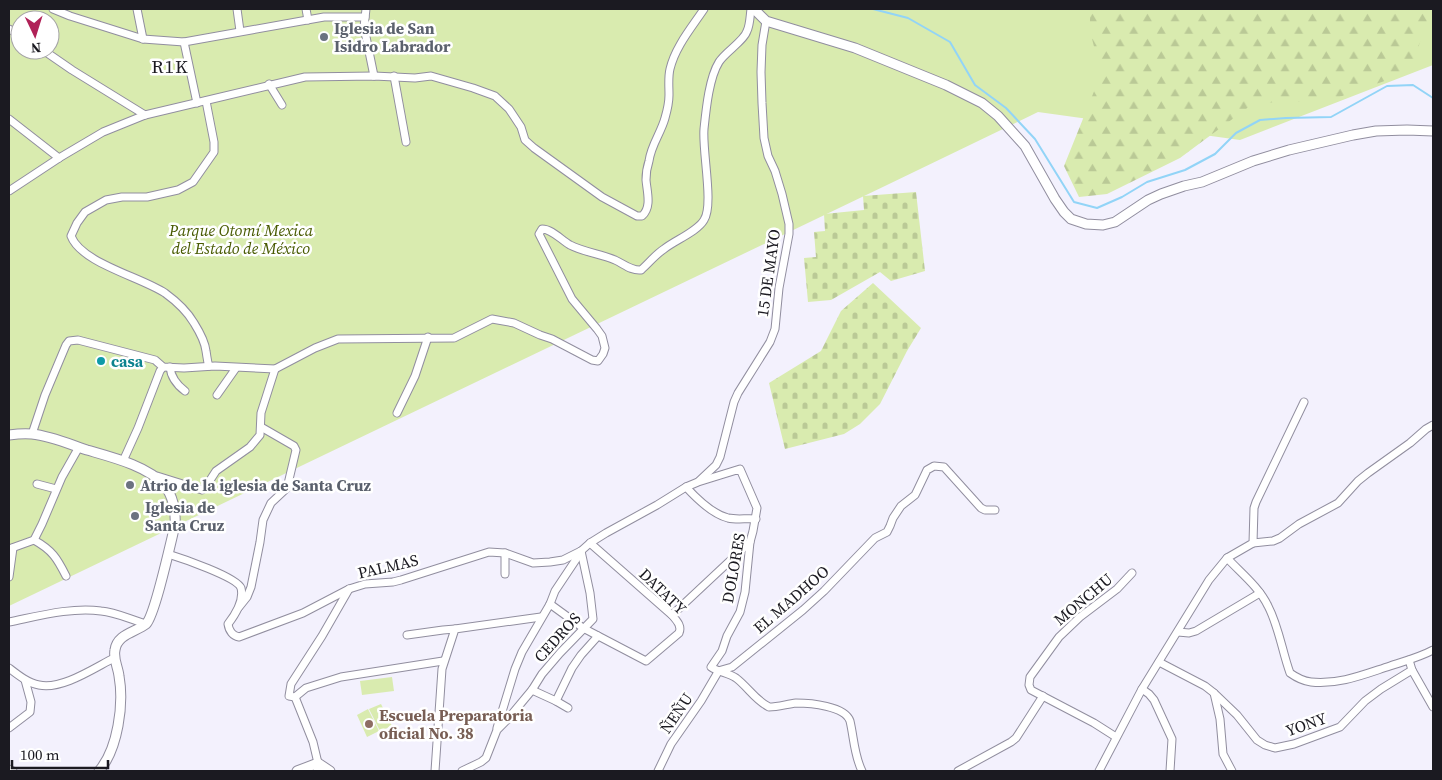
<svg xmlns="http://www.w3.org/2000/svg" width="1442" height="780" font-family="'Source Serif 4',serif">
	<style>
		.green { fill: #d9ebaf; fill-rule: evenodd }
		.forest { fill: url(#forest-firs) }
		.cemetery { fill: url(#cemetery-stones) }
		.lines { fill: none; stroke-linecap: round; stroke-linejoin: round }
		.stream { stroke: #92d4f7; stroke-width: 2 }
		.minor-casing { stroke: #918e9f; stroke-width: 9 }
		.major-casing { stroke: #918e9f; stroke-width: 11 }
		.minor { stroke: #fff; stroke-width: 7 }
		.major { stroke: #fff; stroke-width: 9 }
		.worship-dot { fill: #6b7280; stroke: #fff; stroke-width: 2 }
		.culture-dot { fill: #0f9aa8; stroke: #fff; stroke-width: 2 }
		.education-dot { fill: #8d6e63; stroke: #fff; stroke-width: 2 }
		.labels { text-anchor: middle; stroke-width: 5; stroke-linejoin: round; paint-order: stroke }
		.worship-label { font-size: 16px; font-weight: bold; fill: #5b616d; stroke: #fff; text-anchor: start }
		.park-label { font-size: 16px; font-style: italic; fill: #485a00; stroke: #fff }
		.street-label { font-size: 16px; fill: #1b1a21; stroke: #fff }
		.culture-label { font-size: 16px; font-weight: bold; fill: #0d838f; stroke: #fff; text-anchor: start }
		.education-label { font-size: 16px; font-weight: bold; fill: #785e54; stroke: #fff; text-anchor: start }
		.quarter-label { font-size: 19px; letter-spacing: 1px; fill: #1b1a21; stroke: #fff }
	</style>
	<defs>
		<pattern id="forest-firs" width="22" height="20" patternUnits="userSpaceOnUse" patternTransform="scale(1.25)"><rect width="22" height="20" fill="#d9ebaf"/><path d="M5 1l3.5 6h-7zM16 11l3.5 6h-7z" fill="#bac996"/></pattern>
		<pattern id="cemetery-stones" width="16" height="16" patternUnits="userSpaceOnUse" patternTransform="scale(1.25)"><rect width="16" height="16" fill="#d9ebaf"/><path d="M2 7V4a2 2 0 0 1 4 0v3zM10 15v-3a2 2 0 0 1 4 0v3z" fill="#bac996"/></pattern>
	</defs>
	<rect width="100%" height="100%" fill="#f3f1fd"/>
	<g class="green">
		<path d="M 9,9 L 1433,9 L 1433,65 L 1240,140 L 1038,112 L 887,185 L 9,606 ZM 20,20 L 50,20 L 50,50 L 20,50 Z"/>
		<path d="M 392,677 L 394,691 L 362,695 L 360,681 Z"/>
		<path d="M 381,704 L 392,726 L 380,731 L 369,709 Z"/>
		<path d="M 368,709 L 379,731 L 367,737 L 357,715 Z"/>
	</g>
	<path class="forest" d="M 1090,9 L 1431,9 L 1410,72 L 1328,101 L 1254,103 L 1180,158 L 1107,194 L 1079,197 L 1064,166 L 1099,79 L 1099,66 L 1090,31 Z"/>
	<g class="cemetery">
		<path d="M 916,192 L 925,271 L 891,281 L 880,272 L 831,300 L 808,302 L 804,258 L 816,257 L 814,232 L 825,231 L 824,214 L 864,210 L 863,196 Z"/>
		<path d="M 873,283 L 921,328 L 907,351 L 880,404 L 860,424 L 844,434 L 785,449 L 769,383 L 821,351 L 841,311 Z"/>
	</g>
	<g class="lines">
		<path class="stream" d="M 873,9 L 908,18 L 950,42 L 975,85 L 1006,108 L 1035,139 L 1074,202 L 1097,208 L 1122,197 L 1147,182 L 1185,170 L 1215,154 L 1236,133 L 1260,120 L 1286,118 L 1331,117 L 1387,86 L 1413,85 L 1433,98"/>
		<defs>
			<g id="minor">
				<path d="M 53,9 L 70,16 L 143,39 L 184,42 L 324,17 L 365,17"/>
				<path d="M 137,9 L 143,39"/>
				<path d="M 237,9 L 240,31"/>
				<path d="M 306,9 L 308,20"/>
				<path d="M 366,9 L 364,27 L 374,76"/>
				<path d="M 9,29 L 20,35"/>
				<path d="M 184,42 L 197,103"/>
				<path d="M 43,50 L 72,70 L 145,115"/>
				<path d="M 394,76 L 406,142"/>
				<path d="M 269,84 L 282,105"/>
				<path d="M 206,101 L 214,142 L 214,152 L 193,182 L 178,190 L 147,197 L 122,197 L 106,200 L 85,212 L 77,223 L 71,236 C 81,263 141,277 165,293 C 176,301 187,311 194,323 C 199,331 205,342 206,351 C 207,356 207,361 209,366"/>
				<path d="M 9,119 L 59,158"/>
				<path d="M 9,191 L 59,158 L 103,132 L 145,115 L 305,77 L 374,76 L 415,78 L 431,76 L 473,88 L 495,96 L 509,109 L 521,127 L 525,140 L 534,148 L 602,197 L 637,216 L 642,216 C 652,207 647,192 646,180 C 646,174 647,167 649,161 C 651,145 661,133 665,118 C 667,111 669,103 669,95 C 669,86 668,77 670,69 C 675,47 692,27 704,9"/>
				<path d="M 170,367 C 171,378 177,385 185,391"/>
				<path d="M 217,395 L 236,368"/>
				<path d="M 397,413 L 415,376 L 428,337"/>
				<path d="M 32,434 L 45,395 L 66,345 L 69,341 L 78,340 L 155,360 L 163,367 L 184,368 L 215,366 L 275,369 L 315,348 L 338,339 L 454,338 L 492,319 L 514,323 L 540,335 L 552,339 L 592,360 L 598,361 L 603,354 L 605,348 L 602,336 L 597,329 L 572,299 L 539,234 L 542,229 C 552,229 561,240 570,245 C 584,252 600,254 615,260 C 624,264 631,271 641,270 C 649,263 655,255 664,249 C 675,240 697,232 704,220 C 714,205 702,151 704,129 C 706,110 709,78 719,62 C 725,52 744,41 747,31 C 750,25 750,16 751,9"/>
				<path d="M 123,461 L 138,428 L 160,371 L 163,367"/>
				<path d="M 157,476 L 202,490 L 205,488 L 216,471 L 250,447 L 260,435 L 261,413 L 275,369"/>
				<path d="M 699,481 L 716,465 L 720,457 L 734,402 L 738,393 L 770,342 L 775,329 L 779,288 L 789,234 L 789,224 L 782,194 L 775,171 L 768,156 L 764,138 L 762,103 L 761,72 L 762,45 L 766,21"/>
				<path d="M 37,484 L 56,489"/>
				<path d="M 686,487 C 697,499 712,514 728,518 C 737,520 747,518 756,519"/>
				<path d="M 34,540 C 52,550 57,558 66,576"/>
				<path d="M 1253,543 L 1273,541 L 1280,538 L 1299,524 L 1338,503 L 1358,481 L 1368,473 L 1410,443 L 1426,429 L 1433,425"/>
				<path d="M 9,549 L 34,540 L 42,524 L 62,477 L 79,447"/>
				<path d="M 168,554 C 181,558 237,577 241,588 C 244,600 235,615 228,624 C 229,631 233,636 239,637 L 303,613 L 349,589 L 365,584 L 393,582 L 401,580 L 489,552 L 505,553 L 533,563 L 550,562 L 563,560 L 581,551 L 590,543 L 606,533 L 657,505 L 686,487 L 698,482 L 740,469 L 757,508 L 753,531 L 750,542 L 745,592 L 740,612 L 727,636 L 722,651 L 711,667 C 718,672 729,673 736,678 C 748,687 755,700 769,707 C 778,707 787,704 796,703 C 810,703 845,706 850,721 C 854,738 854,755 862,771"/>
				<path d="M 1227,558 C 1241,573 1259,587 1268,606 C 1279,627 1282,651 1290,673 C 1297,678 1303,681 1311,682 C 1339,685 1365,674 1390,666 C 1405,661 1420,657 1433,650"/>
				<path d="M 505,574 L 505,553"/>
				<path d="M 9,577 L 13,548"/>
				<path d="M 550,604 L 583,628 L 646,661 L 679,633 C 682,626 677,621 672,615 L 590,543"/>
				<path d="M 239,607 L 247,597 L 251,587 L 260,542 L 263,520 L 271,503 L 287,488 L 296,450 L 294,446 L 261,427"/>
				<path d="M 672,615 L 750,542"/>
				<path d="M 9,622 C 39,616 71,607 101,611 C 116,612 131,620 146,624"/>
				<path d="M 1178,632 L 1189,633 L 1196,631 L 1260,593"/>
				<path d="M 407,635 L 443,630 L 455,629"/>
				<path d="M 1409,660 L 1412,670 L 1433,707"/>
				<path d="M 1159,662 L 1205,686 L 1214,693 L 1237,715 L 1257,740 L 1265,745 L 1275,748 L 1294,744 L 1340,727 L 1365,701 L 1381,689 L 1412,670"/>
				<path d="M 9,668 C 18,675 28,683 39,685 C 62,690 94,668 114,658"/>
				<path d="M 718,671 L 732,667 L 803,610 L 824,591 L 875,538 L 887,532 L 890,526 L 893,518 L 901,506 L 915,495 L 917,491 L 927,470 L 934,466 L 944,467 L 981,508 L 985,510 L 995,510"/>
				<path d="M 1142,689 L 1149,694 L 1154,700 L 1172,739 L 1170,771"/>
				<path d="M 532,690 L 556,701 L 568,708"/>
				<path d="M 1214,693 L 1220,719 L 1223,754 L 1232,771"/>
				<path d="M 295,697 L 306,688 L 341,677 L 443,661"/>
				<path d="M 295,697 L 289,696 L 291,684 L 322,636 L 349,589"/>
				<path d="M 295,697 L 313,742 L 318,763 L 317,771"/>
				<path d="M 556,701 L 572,668 L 581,655 L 598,636"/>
				<path d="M 9,728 L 30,712 L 31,702 L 25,680"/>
				<path d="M 497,728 L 515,669 L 522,652 L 550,604 L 555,591 L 581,552"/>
				<path d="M 1116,737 L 1094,723 L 1031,690 L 1029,685 L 1030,677 L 1059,637 L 1080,617 L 1117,589 L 1132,573"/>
				<path d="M 9,769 L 13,771"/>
				<path d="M 435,771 L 442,669 L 455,629 L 541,617"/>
				<path d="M 462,771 L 481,762 L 486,758 L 497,730 L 507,720 L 532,690 L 542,674 L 560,653 L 593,619 L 590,593 L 581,551"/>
				<path d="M 658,771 L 671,744 L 701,701 L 718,672"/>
				<path d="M 958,771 L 1011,742 L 1016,738 L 1043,696"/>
				<path d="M 1099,771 L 1142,689 L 1209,580 L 1227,558 L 1253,543 L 1254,508 L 1256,502 L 1304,402"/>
			</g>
			<g id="major">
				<path d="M 754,9 L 766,21 L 855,48 L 946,85 L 982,103 L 998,116 L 1025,146 L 1055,199 L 1064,212 L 1071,219 L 1086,224 L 1103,225 L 1115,222 L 1148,200 L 1161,194 L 1184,186 L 1202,182 L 1253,161 L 1289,150 L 1353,135 L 1376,131 L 1407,130 L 1433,131"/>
				<path d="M 9,435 C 16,434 24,433 32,434 C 51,436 69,444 87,450 C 111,457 148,466 164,485 C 173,495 176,512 175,525 C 171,541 155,615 146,624 C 136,632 117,634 115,650 C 113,659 118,667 119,676 C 124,704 118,749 99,771"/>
				<path d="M 297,771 L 318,763 L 330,771"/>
			</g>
		</defs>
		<use href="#minor" class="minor-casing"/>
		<use href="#major" class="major-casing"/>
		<use href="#minor" class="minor"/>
		<use href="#major" class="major"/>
	</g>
	<g class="worship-dot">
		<circle cx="324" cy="37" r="5"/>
		<circle cx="130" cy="485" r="5"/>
		<circle cx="135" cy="516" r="5"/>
	</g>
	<circle class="culture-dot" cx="101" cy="361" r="5"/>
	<circle class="education-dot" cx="369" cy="724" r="5"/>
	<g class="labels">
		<g class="worship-label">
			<text x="334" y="34">Iglesia de San<tspan x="334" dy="18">Isidro Labrador</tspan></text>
			<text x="140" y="491">Atrio de la iglesia de Santa Cruz</text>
			<text x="145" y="513">Iglesia de<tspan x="145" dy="18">Santa Cruz</tspan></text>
		</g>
		<g class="park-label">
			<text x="241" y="236">Parque Otomí Mexica<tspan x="241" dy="18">del Estado de México</tspan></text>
		</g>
		<g class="street-label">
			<text transform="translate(768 273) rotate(-82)" y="6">15 DE MAYO</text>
			<text transform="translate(388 566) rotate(-13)" y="6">PALMAS</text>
			<text transform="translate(733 568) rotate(-80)" y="6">DOLORES</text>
			<text transform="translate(663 591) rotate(44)" y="6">DATATY</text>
			<text transform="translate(791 599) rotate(-41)" y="6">EL MADHOO</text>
			<text transform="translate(1083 599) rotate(-40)" y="6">MONCHU</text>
			<text transform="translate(557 637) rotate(-48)" y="6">CEDROS</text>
			<text transform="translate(676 713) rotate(-56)" y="6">ÑEÑU</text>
			<text transform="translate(1306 724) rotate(-19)" y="6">YONY</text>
		</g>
		<g class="culture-label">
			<text x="111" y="367">casa</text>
		</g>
		<g class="education-label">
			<text x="379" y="721">Escuela Preparatoria<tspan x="379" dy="18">oficial No. 38</tspan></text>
		</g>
		<g class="quarter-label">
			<text x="170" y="73">R1K</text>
		</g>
	</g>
	<rect width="1442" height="780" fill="none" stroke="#1b1a21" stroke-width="20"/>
	<g transform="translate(35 35) rotate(176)"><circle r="24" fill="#ffffff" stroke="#a4a3a6"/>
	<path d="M0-4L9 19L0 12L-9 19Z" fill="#b02157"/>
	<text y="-8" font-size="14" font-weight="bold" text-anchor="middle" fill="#1b1a21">N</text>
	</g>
	<path d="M12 760v8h96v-8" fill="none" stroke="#1b1a21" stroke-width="2.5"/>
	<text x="20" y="760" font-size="15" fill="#1b1a21" stroke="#ffffff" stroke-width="4" paint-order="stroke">100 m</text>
</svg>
